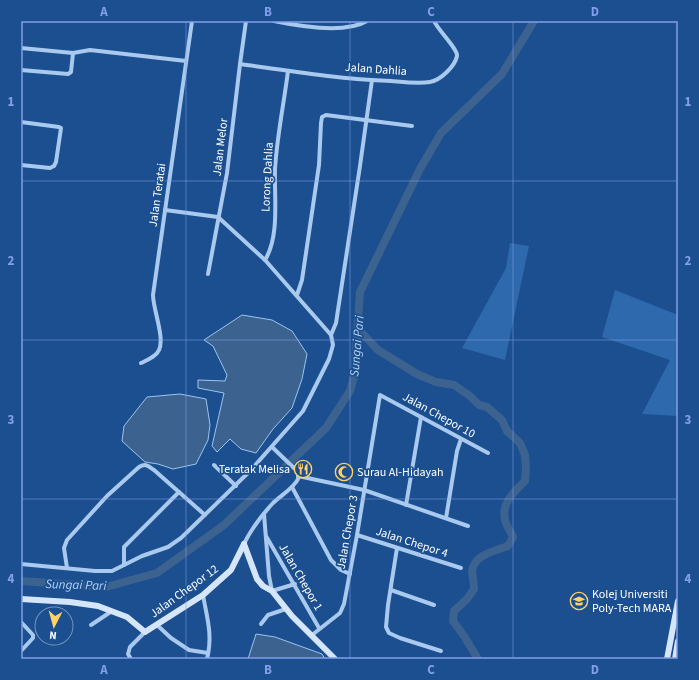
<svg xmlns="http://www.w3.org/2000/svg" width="699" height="680" font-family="'Source Sans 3',sans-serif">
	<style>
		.green { fill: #2e69ad }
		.water { fill: #3c6290; stroke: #9cc4f0 }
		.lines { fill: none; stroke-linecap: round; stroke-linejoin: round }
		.river { stroke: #3c6290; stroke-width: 8 }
		.street { stroke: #a9c9ee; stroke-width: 4 }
		.secondary { stroke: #d6e6fa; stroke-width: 6 }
		.grid { fill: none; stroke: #839eea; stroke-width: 1; stroke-opacity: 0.55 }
		.labels { text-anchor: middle; stroke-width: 3.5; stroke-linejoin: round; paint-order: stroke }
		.street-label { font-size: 12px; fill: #fff; stroke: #1b4f8f }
		.poi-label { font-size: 12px; fill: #fff; stroke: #1b4f8f; text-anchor: start }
		.water-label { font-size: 13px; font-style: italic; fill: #b5d3f5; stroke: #1b4f8f }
		.neatline { fill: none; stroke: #839eea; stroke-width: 1.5 }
		.grid-label { font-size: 13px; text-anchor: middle; font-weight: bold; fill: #839eea }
	</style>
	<rect width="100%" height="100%" fill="#1b4f8f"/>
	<g class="green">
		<path d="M 510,243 L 529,246 L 505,360 L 462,348 L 506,268 Z"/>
		<path d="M 615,290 L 678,315 L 678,416 L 642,414 L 670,360 L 602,337 Z"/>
	</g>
	<g class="water">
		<path d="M 242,315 L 272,320 L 292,331 L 307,354 L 302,379 L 292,408 L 273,429 L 256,453 L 241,449 L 230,439 L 217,452 L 212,446 L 224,393 L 198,388 L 198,380 L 225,381 L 227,375 L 213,346 L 204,340 Z"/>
		<path d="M 180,394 L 206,399 L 210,425 L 208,440 L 196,464 L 173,469 L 158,464 L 145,462 L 122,441 L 124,426 L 147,397 Z"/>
		<path d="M 256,634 L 275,637 L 322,654 L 325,659 L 248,659 Z"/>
	</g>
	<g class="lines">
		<g class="river">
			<path d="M 358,326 L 361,332 L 378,350 L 417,374 L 436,382 L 454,385 L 470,396 L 479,405 L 487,407 L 502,420 L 507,431 L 520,443 L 525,455 L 526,468 L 525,481 C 514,492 501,503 505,520 C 506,525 511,532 513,537 L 508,546 C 495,551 472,555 472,573 C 473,578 474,584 474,589 L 467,599 L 454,611 L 453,621 L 464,636 L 478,659"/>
			<path d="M 21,581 L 106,587 L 157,573 L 224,525 L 326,428 L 350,391 L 354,377 L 360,292 L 420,169 L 441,133 L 502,74 L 534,21"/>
		</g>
		<g class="street">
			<path d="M 274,21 C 298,26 345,34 367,21"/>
			<path d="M 21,48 L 73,53 L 90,50 L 186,61"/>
			<path d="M 240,64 C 290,71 340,79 391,81 C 403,82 418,84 430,82 C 441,80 455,66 457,56 C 458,49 438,30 434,21"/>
			<path d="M 21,70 L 68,74 L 71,72 L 73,53"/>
			<path d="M 21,122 L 59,127 L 61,128 L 56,162 L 54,166 L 50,168 L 21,165"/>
			<path d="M 265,260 C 280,236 274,196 275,169 C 277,136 284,103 288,71"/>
			<path d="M 208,274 L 227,173 L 240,64 L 246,21"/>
			<path d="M 297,295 L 302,280 L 319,165 L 321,123 L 322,117 L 326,115 L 412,126"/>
			<path d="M 331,335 L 336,323 L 360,166 L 372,80"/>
			<path d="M 141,363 C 147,360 156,357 159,350 C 165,338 153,309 153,295 L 192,21"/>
			<path d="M 214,465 L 236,486"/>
			<path d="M 298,476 L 364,490 L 468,526"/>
			<path d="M 292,487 L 331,560 L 341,570 L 350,574"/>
			<path d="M 406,505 L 421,417"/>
			<path d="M 264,514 L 269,576 L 272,591 L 295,584"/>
			<path d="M 446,518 L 457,451 L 461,439"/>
			<path d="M 357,535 L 461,568"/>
			<path d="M 266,536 L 319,628"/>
			<path d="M 244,544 C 251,529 262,515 273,503 C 280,496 294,488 298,479 C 299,475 298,472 296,470 L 272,447"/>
			<path d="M 397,548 L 388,605 L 386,627 L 389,633 L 400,638 L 441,651"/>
			<path d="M 21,564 L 95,571 L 112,571 L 142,556 L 168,547 L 181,538 L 250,471 L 303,411 L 329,359 L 333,345 L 331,335 L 265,260 L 218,217 L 165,210"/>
			<path d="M 124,565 L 124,547 L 179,492"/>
			<path d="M 67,568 L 64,548 L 67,540 L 107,496 L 139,467 C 146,463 148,466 154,470 L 205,515"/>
			<path d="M 391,590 L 434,605"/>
			<path d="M 203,595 C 207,618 213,635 207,659"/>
			<path d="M 21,622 L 33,635 L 33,638 L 21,651"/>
			<path d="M 261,624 L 268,615 L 286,609"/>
			<path d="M 91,625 L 112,611"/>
			<path d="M 157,625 L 171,638 L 189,650 L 208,653"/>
			<path d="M 312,635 L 340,613 L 344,604 L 357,535 L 380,395 L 488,453"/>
			<path d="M 131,659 L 128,654 L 130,647 L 145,632"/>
		</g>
		<g class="secondary">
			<path d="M 244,544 L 257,579 L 263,586 L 272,591 L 292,616 L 335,659"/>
			<path d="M 21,599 L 70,602 L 98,606 L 127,617 L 145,632 L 203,595 L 231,570 L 244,544"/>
			<path d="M 667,659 L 678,601"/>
			<path d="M 675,659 L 678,641"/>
		</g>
	</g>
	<path class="grid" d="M 186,21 L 186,659M 350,21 L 350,659M 513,21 L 513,659M 21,181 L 678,181M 21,340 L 678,340M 21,499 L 678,499"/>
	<defs>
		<symbol id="restaurant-ring" viewBox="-11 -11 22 22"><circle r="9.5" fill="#1b4f8f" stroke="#ffd166" stroke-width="1.5"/><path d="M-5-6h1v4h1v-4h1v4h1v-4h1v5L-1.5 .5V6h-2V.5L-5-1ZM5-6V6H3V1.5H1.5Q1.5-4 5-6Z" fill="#ffd166"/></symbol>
		<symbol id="mosque-ring" viewBox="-11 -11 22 22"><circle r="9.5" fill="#1b4f8f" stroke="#ffd166" stroke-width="1.5"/><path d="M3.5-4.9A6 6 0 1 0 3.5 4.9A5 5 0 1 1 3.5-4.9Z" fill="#ffd166"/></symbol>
		<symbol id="university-ring" viewBox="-11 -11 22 22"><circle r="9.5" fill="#1b4f8f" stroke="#ffd166" stroke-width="1.5"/><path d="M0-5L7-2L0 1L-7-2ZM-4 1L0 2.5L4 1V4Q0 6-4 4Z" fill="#ffd166"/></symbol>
	</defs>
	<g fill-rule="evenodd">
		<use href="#restaurant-ring" x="293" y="459" width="20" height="20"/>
		<use href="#mosque-ring" x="334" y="462" width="20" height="20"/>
		<use href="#university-ring" x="569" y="591" width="20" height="20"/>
	</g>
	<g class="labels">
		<g class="street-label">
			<text transform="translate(376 69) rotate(4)" y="4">Jalan Dahlia</text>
			<text transform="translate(220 147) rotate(-83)" y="4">Jalan Melor</text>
			<text transform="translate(267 177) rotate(-87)" y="4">Lorong Dahlia</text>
			<text transform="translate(157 195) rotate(-82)" y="4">Jalan Teratai</text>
			<text transform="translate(439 415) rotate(29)" y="4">Jalan Chepor 10</text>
			<text transform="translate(347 532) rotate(-80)" y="4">Jalan Chepor 3</text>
			<text transform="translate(412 542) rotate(18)" y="4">Jalan Chepor 4</text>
			<text transform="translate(301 577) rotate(60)" y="4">Jalan Chepor 1</text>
			<text transform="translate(184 591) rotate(-36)" y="4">Jalan Chepor 12</text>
		</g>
		<g class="poi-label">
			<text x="290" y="473" text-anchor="end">Teratak Melisa</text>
			<text x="357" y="476">Surau Al-Hidayah</text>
			<text x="592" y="598">Kolej Universiti<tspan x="592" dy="14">Poly-Tech MARA</tspan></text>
		</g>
		<g class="water-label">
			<text transform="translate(356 346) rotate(-85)" y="5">Sungai Pari</text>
			<text transform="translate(76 584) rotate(2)" y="5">Sungai Pari</text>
		</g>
	</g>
	<rect width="699" height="680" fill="none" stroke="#1b4f8f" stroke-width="44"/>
	<g transform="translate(54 626) rotate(186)"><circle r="19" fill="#1b4f8f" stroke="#7695bc"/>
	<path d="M0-3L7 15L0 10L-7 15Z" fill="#ffd166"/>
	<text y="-6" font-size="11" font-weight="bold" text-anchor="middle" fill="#ffffff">N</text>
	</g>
	<rect x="22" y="22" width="655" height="636" class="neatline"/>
	<g class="grid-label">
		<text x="104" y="16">A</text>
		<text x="268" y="16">B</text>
		<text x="431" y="16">C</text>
		<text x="595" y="16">D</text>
		<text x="11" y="106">1</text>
		<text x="688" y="106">1</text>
		<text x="11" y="265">2</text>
		<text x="688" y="265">2</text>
		<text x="11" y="424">3</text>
		<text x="688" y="424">3</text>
		<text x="11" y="583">4</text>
		<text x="688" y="583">4</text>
		<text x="104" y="674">A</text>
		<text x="268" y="674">B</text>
		<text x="431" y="674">C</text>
		<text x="595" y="674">D</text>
	</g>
</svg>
